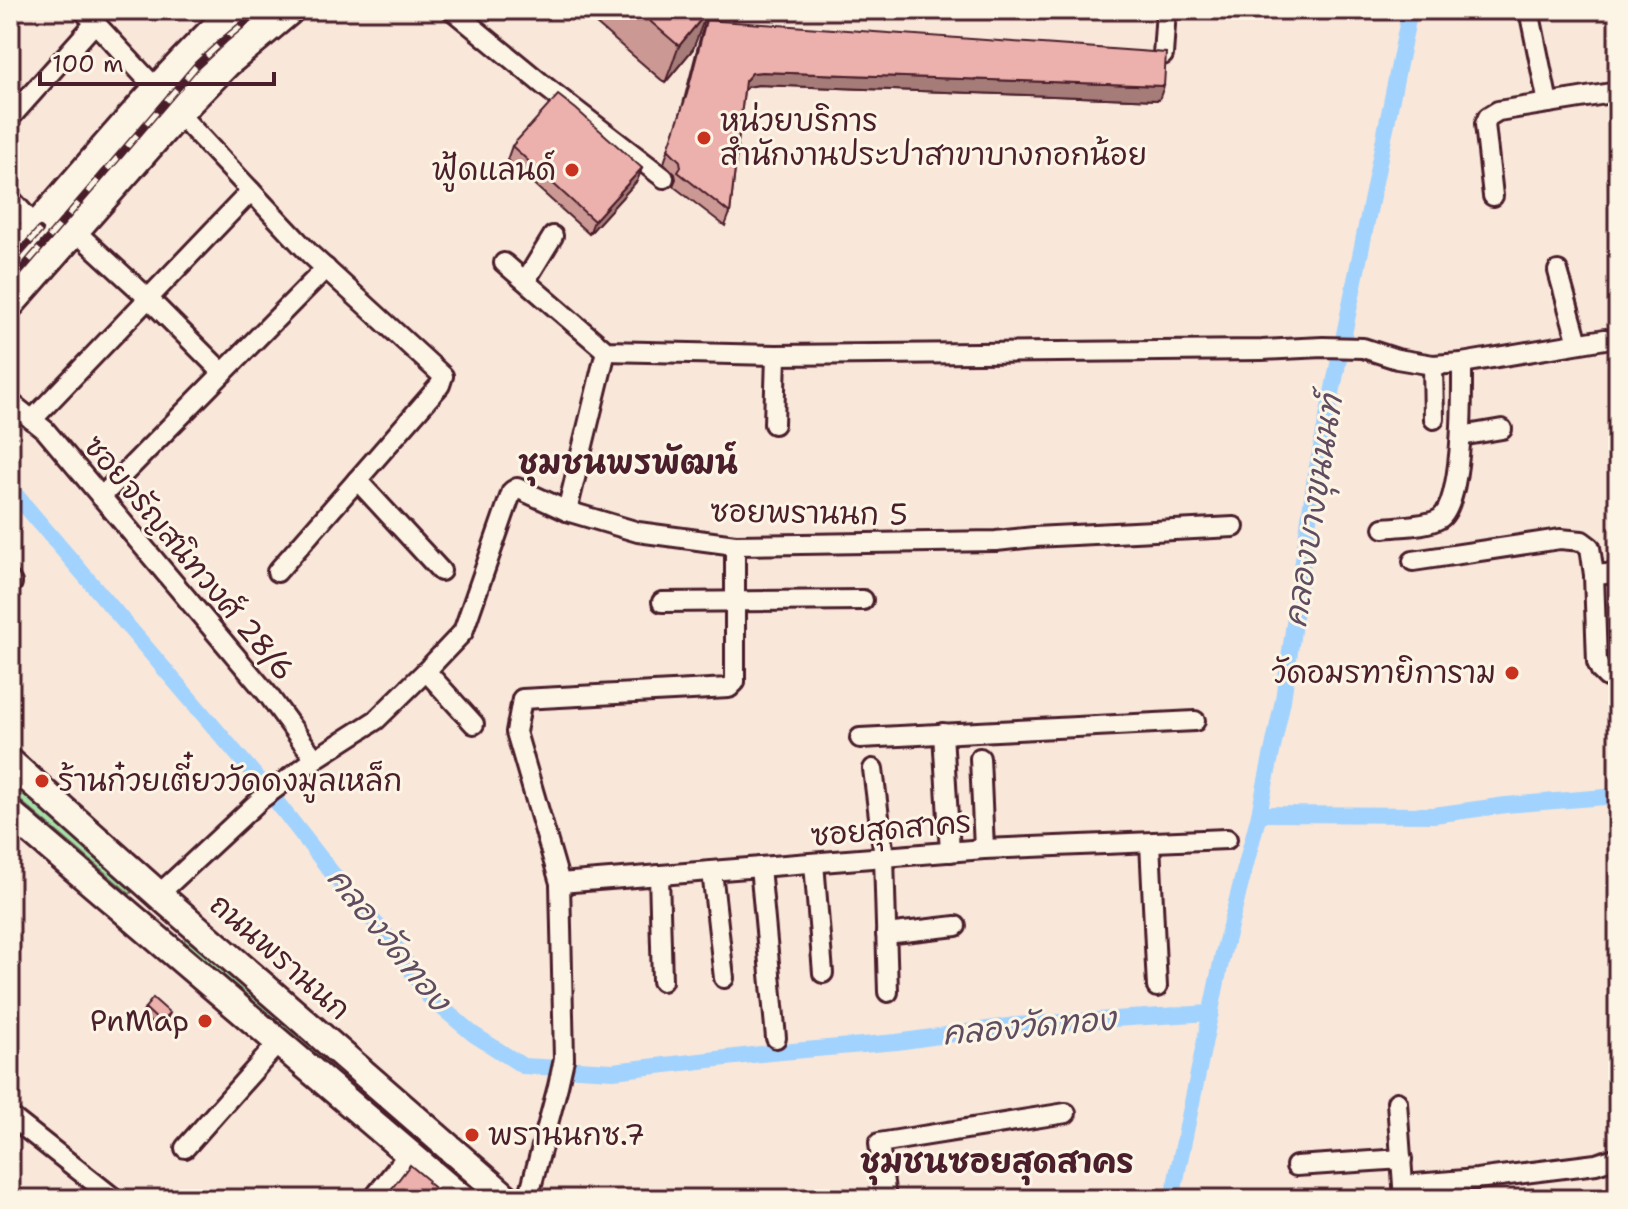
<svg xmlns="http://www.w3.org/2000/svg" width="1628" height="1209" font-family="'Shantell Sans','Playpen Sans Thai',sans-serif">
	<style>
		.green { fill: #a6e2a9; stroke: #78806a; stroke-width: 2 }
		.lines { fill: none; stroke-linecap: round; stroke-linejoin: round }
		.canal { stroke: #a1d3fe; stroke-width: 16 }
		.minor-casing { stroke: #4a1f2b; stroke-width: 24 }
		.secondary-casing { stroke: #4a1f2b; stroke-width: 32 }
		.primary-casing { stroke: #4a1f2b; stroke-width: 36 }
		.minor { stroke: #fcf5e5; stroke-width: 18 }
		.secondary { stroke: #fcf5e5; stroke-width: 26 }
		.primary { stroke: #fcf5e5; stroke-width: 30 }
		.rail-casing { stroke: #4a1f2b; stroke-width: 8 }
		.rail { stroke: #fcf5e5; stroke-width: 5; stroke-dasharray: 15; stroke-linecap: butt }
		.wall { fill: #cb9894; stroke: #4a1f2b; stroke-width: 2 }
		.shaded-wall { fill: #a57c78; stroke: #4a1f2b; stroke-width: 2 }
		.building { fill: #ecb1ac; stroke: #4a1f2b; stroke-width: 2 }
		.poi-dot { fill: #c8321e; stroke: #fcf5e5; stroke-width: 3 }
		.labels { text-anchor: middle; stroke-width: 6; stroke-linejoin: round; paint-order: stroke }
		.poi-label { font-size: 30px; fill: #4a1f2b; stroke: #fcf5e5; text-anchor: start }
		.street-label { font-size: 30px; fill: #4a1f2b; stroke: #fcf5e5 }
		.neighbourhood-label { font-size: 32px; font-weight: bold; fill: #4a1f2b; stroke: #fcf5e5 }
		.water-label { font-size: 32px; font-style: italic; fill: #604c60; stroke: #fcf5e5 }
	</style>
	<rect width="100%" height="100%" fill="#f9e7da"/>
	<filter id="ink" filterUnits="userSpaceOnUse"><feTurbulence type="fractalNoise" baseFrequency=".0125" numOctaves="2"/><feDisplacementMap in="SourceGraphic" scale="16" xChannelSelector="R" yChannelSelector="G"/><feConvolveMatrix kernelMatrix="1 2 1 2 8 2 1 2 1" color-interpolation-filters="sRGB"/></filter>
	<g filter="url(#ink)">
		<g class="green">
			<path d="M 10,778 L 133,885 L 134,890 L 130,894 L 10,792 Z"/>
			<path d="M 187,936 L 193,936 L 400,1119 L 398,1125 L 392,1125 L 184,941 Z"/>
		</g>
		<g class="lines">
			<g class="canal">
				<path d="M 10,488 L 265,787 L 340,883 L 393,943 L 428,996 L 473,1034 L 523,1066 L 613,1071 L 770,1053 L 897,1042 L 1016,1025 L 1211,1013"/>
				<path d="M 1259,814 L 1434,815 L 1506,805 L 1618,796"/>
				<path d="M 1172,1199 L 1223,953 L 1259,814 L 1283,700 L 1315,477 L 1410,10"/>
			</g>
			<defs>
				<g id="minor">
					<path d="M 83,10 L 150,82"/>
					<path d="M 452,10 L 547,88 L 664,178"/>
					<path d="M 1529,10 L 1548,103"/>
					<path d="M 1163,55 L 1166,10"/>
					<path d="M 177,112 L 310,254 L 443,376 L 440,385 L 277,572"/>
					<path d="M 10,118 L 95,23"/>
					<path d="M 1493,196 L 1485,124 L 1488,117 L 1498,111 L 1618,92"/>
					<path d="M 10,198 L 30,220"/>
					<path d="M 73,229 L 148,298 L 223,373"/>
					<path d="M 504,263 L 606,351 L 776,355 L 1262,350 L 1323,347 L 1363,348 L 1397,359 L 1433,365 L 1462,363 L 1605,339"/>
					<path d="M 1558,271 L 1578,343"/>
					<path d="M 526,280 L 553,236"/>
					<path d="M 1433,365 L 1434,419"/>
					<path d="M 10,402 L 45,430 L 269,696 L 315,759"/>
					<path d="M 32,420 L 251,191"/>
					<path d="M 774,424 L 776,355"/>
					<path d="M 1461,436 L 1502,429"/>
					<path d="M 357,480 L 441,571"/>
					<path d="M 101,497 L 326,268"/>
					<path d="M 567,511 L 606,351"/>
					<path d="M 1384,528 C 1399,526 1427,526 1439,519 C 1464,505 1462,390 1462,363"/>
					<path d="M 1413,561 L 1560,539 L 1582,541 L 1590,547 L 1594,575 L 1597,662 L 1601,671 L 1607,677 L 1618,677"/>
					<path d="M 1594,575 L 1618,573"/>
					<path d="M 10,580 L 12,583"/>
					<path d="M 662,602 L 863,600"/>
					<path d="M 426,671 L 474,724"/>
					<path d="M 943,733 L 950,852"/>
					<path d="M 860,738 L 1195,721"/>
					<path d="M 980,758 L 984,849"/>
					<path d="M 873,769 L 884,857 L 888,992"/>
					<path d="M 1150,843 L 1157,987"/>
					<path d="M 814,863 L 823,973"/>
					<path d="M 760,867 L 776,1038"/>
					<path d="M 712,871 L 724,978"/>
					<path d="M 659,875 L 662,981"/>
					<path d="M 560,883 L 984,849 L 1227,839"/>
					<path d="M 159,894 L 261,799 L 315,759 L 376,720 L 426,671 L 463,632 L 512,491 L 517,488 L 567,511 L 638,532 L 735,545 L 996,541 L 1034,537 L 1234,527"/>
					<path d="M 886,934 L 956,926"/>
					<path d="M 1397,1102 L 1404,1199"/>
					<path d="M 10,1116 L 115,1199"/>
					<path d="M 185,1148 L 279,1042"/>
					<path d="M 1296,1166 L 1402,1159"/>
					<path d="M 1403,1185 L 1477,1179 L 1596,1164 L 1618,1157"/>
					<path d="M 373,1199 L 409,1153"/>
					<path d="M 528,1199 L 558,1086 L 564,1059 L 560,883 L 516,732 L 522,699 L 729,688 L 735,682 L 735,552"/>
					<path d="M 886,1199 L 879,1143 L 1066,1113"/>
				</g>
				<g id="secondary">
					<path d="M 10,762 L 167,902 L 508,1199"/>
					<path d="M 10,813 L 462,1199"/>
				</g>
				<g id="primary">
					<path d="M 10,259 C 84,175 155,87 236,10"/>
					<path d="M 10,302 L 177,112 L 226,62 L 288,10"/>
				</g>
			</defs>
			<use href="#minor" class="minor-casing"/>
			<use href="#secondary" class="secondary-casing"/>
			<use href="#primary" class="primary-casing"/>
			<use href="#minor" class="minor"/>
			<use href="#secondary" class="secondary"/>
			<use href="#primary" class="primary"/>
			<defs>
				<g id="rail">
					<path d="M 10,264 L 40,230"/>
					<path d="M 10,283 L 197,65 L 224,40 L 260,10"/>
				</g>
			</defs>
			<use href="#rail" class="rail-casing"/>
			<use href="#rail" class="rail"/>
		</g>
		<g class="wall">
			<path d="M 580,10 L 705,10 L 693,49 L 665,83 Z"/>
			<path d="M 706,20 L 1159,100 L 758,85 L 748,87 L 744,90 L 730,213 L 725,226 L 673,186 L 676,179 L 675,174 L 664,163 L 682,108 L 701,34 Z"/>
			<path d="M 512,146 L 642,168 L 637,181 L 589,234 L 507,160 Z"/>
			<path d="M 145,1008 L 167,1019 L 158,1029 L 142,1015 Z"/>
		</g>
		<g class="shaded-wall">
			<path d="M 707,12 L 693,49 L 665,83 L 679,46 Z"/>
			<path d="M 762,72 L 1164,86 L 1159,100 L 758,85 L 748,87 L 740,94 L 745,81 L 752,73 Z"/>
			<path d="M 642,168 L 637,181 L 589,234 L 594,221 Z"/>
			<path d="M 170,1013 L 167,1019 L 158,1029 L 161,1023 Z"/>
		</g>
		<g class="building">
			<path d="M 637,10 L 705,10 L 707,12 L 679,46 Z"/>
			<path d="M 706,20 L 1166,53 L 1164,86 L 762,72 L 752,73 L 745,81 L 730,213 L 678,172 L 681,167 L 680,161 L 668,149 L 687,94 Z"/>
			<path d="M 558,95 L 576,109 L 642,168 L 594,221 L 512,146 Z"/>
			<path d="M 153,998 L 170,1013 L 161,1023 L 145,1008 Z"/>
			<path d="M 410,1165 L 428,1180 L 427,1182 L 439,1192 L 434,1199 L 379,1199 L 386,1196 Z"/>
		</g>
	</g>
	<g class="poi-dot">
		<circle cx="704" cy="138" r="8"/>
		<circle cx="572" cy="170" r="8"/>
		<circle cx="1512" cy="673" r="8"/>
		<circle cx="42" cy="781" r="8"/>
		<circle cx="205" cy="1021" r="8"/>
		<circle cx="472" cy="1135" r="8"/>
	</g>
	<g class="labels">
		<g class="poi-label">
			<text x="720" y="131">หน่วยบริการ<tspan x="720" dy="34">สำนักงานประปาสาขาบางกอกน้อย</tspan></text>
			<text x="556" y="180" text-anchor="end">ฟู้ดแลนด์</text>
			<text x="1496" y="683" text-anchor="end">วัดอมรทายิการาม</text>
			<text x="58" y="791">ร้านก๋วยเตี๋ยววัดดงมูลเหล็ก</text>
			<text x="189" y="1031" text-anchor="end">PnMap</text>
			<text x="488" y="1145">พรานนกซ.7</text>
		</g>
		<g class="street-label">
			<text transform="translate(809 513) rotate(1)" y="10">ซอยพรานนก 5</text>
			<text transform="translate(189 558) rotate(50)" y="10">ซอยจรัญสนิทวงศ์ 28/6</text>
			<text transform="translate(891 829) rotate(-5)" y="10">ซอยสุดสาคร</text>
			<text transform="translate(280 957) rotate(41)" y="10">ถนนพรานนก</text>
		</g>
		<g class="neighbourhood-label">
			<text x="628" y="474">ชุมชนพรพัฒน์</text>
			<text x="997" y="1173">ชุมชนซอยสุดสาคร</text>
		</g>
		<g class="water-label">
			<text transform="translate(1313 511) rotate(-81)" y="11">คลองบางขุนนนท์</text>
			<text transform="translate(389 939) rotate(51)" y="11">คลองวัดทอง</text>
			<text transform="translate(1029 1026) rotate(-5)" y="11">คลองวัดทอง</text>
		</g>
	</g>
	<rect width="1628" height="1209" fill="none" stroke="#fcf5e5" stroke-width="40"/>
	<rect x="20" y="20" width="1588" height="1169" fill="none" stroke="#4a1f2b" stroke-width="3" filter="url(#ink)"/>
	<path d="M40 72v12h234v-12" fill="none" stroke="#4a1f2b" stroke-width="4"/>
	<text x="52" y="72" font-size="24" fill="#4a1f2b" stroke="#fcf5e5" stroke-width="6" paint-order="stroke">100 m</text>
</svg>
